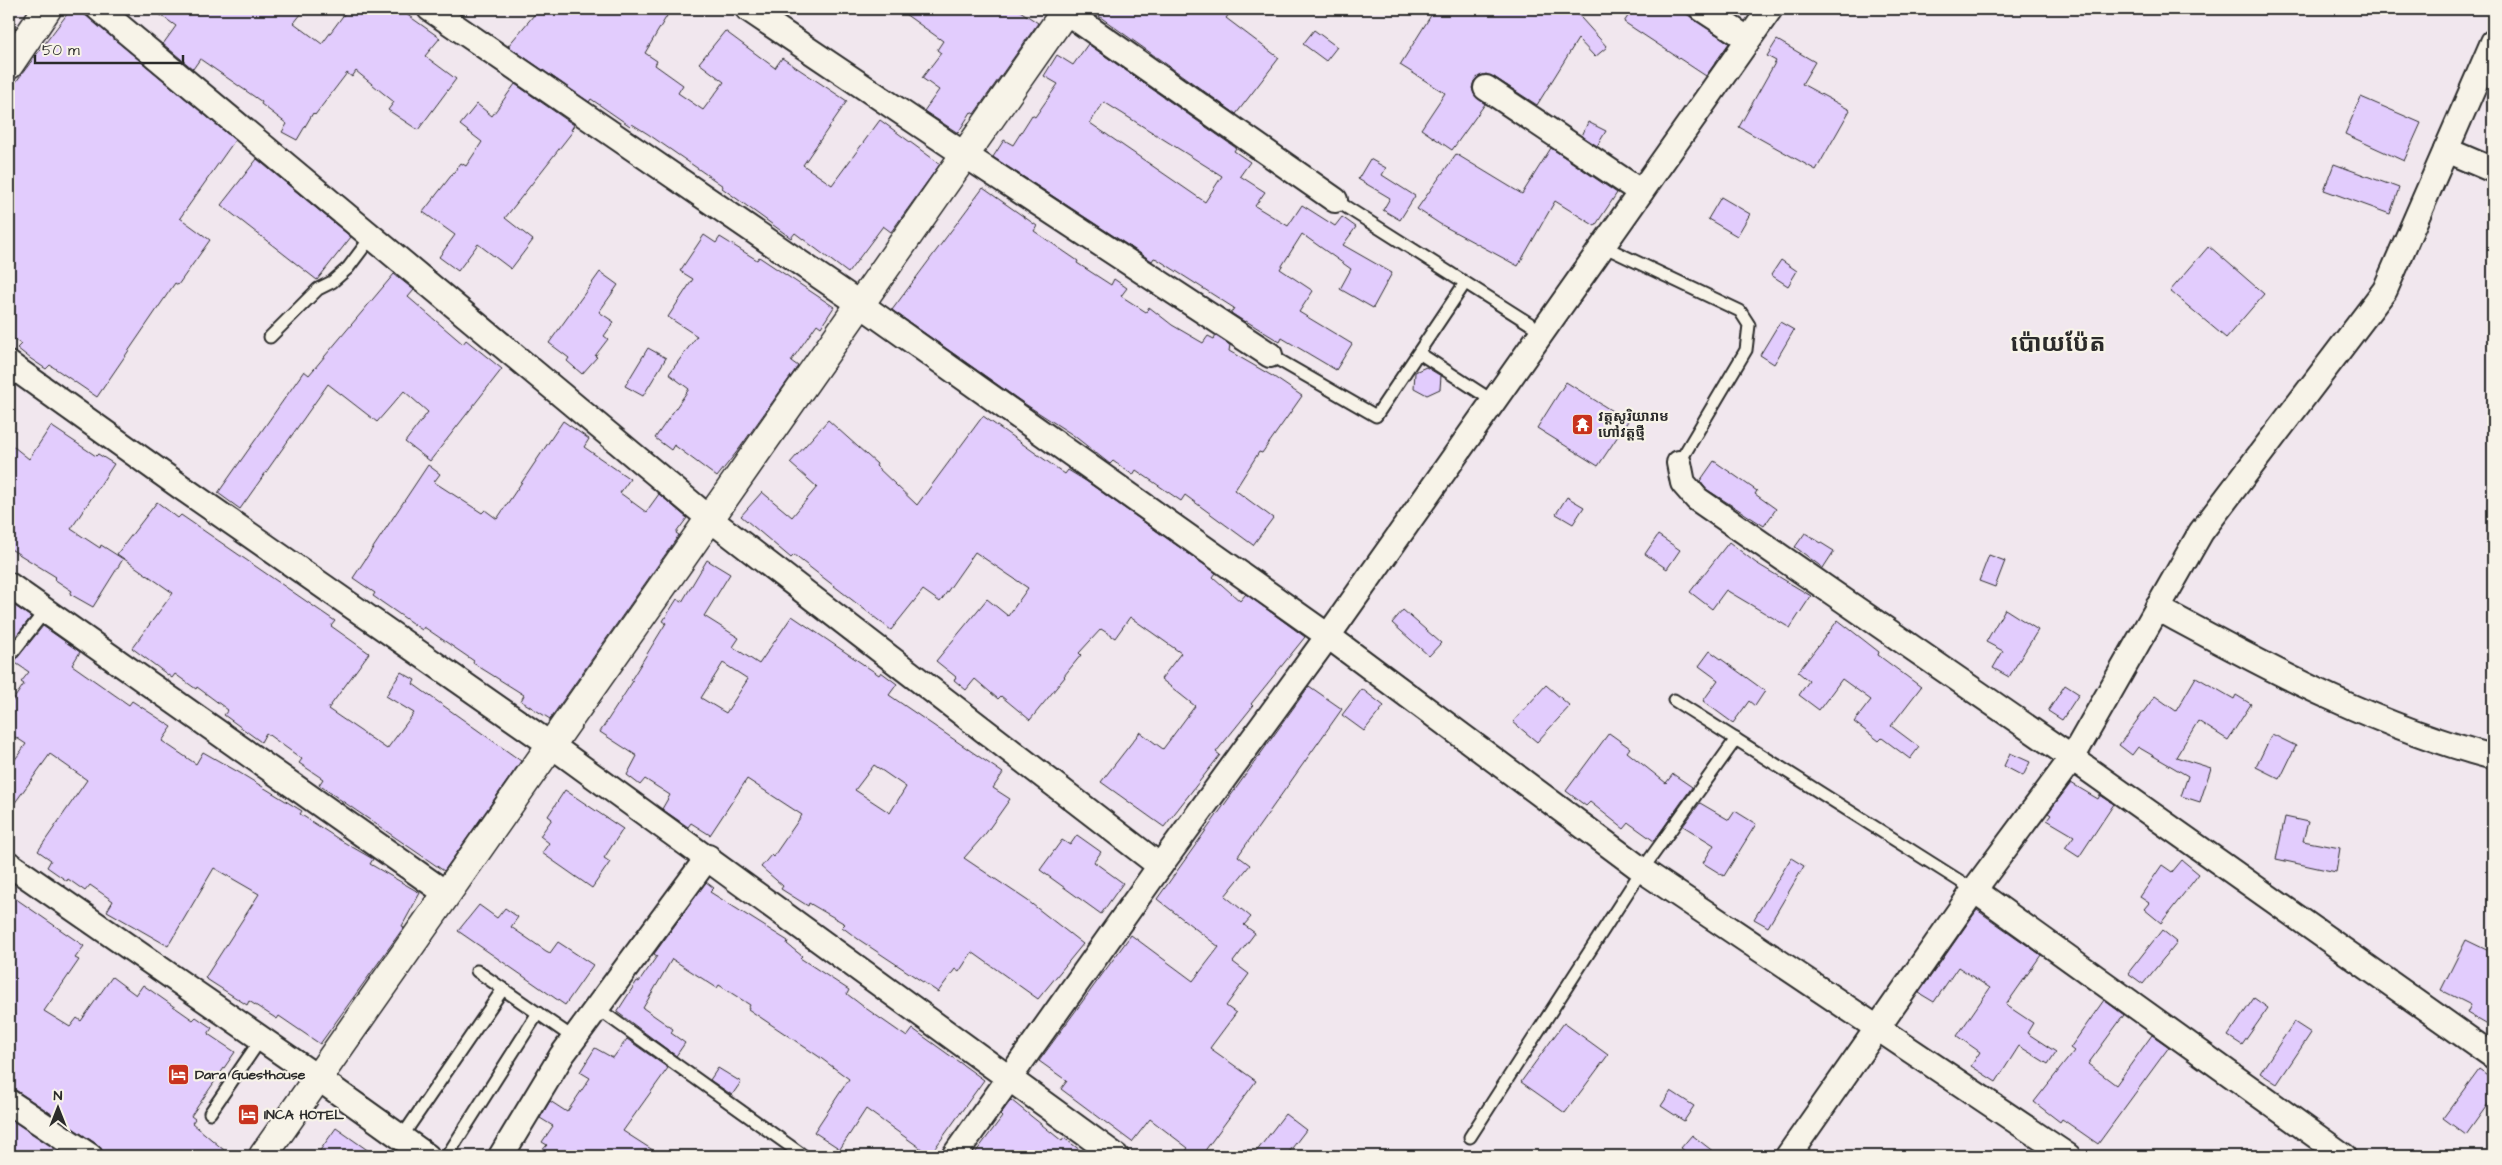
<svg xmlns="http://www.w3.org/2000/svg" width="2502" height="1165" font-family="'Architects Daughter','Noto Sans Khmer',sans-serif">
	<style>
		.building { fill: #e2ccfd; stroke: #2b2b2b; fill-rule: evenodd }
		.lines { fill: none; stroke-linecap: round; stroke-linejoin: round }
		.service-casing { stroke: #2b2b2b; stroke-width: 15 }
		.minor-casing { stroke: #2b2b2b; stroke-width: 28 }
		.tertiary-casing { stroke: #2b2b2b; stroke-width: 31 }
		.service { stroke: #f7f3e8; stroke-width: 11 }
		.minor { stroke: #f7f3e8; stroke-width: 24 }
		.tertiary { stroke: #f7f3e8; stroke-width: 28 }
		.labels { text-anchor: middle; stroke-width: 4.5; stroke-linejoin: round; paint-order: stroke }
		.poi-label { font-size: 14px; font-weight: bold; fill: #2b2b2b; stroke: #f7f3e8; text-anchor: start }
		.town-label { font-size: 24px; font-weight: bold; fill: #2b2b2b; stroke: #f7f3e8 }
	</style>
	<rect width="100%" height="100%" fill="#f1e7ee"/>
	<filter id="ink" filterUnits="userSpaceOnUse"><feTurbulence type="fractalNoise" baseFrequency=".02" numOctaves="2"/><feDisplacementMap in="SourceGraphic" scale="10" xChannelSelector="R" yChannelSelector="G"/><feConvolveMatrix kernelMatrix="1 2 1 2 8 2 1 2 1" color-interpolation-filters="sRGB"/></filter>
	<g filter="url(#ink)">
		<g class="building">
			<path d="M 71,9 L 76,9 L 89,18 L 235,140 L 180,218 L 210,240 L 178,285 L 175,283 L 97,397 L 50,365 L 46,369 L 31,359 L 17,348 L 21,344 L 9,336 L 9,91 Z"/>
			<path d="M 152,9 L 305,9 L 294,23 L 322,44 L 348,9 L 399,9 L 440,38 L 425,56 L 456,79 L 418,130 L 388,110 L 394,102 L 356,71 L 352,77 L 347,73 L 315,115 L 313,113 L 297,140 L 282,132 L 287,124 L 261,104 L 262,102 L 200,59 L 193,69 L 163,44 L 176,26 Z"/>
			<path d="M 539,9 L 671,9 L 645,53 L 657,61 L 655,65 L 683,85 L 678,93 L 703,110 L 724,82 L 699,63 L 725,31 L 775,68 L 782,58 L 847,101 L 803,165 L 832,185 L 880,120 L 940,164 L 891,232 L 883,226 L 848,273 L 795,233 L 791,238 L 722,188 L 723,186 L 648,134 L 632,124 L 630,126 L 591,99 L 589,102 L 508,46 Z"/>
			<path d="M 898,9 L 1017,9 L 1038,23 L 974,114 L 971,112 L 958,133 L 924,111 L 939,90 L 922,78 L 941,53 L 937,50 L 943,41 Z"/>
			<path d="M 1089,9 L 1233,9 L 1226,18 L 1279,58 L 1236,114 Z"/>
			<path d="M 1435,9 L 1573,9 L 1607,47 L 1595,57 L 1578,39 L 1537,105 L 1494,77 L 1486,74 L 1480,76 L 1474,81 L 1472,88 L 1474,94 L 1485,104 L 1452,150 L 1421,129 L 1445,93 L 1400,65 Z"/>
			<path d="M 1633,9 L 1679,9 L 1729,43 L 1706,76 L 1624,22 Z"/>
			<path d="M 1314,30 L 1337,47 L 1326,61 L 1303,44 Z"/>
			<path d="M 1777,40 L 1815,62 L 1802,84 L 1850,110 L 1816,170 L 1739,127 L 1776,61 L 1767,56 Z"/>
			<path d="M 1088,44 L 1236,148 L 1234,151 L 1250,162 L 1240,176 L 1265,192 L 1255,206 L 1288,226 L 1302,205 L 1335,226 L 1342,217 L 1356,227 L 1343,245 L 1392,273 L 1373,308 L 1340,289 L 1351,269 L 1302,234 L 1280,269 L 1313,291 L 1299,312 L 1352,344 L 1336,370 L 1282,338 L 1280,342 L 1246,321 L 1245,322 L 1231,313 L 1234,308 L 1157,259 L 1154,258 L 1152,261 L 993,157 L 1004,140 L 1013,145 L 1032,115 L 1035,117 L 1058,84 L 1044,76 L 1057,55 L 1073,65 ZM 1104,102 L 1222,176 L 1205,202 L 1090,123 Z"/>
			<path d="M 515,84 L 574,125 L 571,130 L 573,131 L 505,218 L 533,240 L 511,269 L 478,244 L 458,271 L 439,257 L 455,235 L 423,212 L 461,163 L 466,166 L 482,142 L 460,125 L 477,104 L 492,116 Z"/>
			<path d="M 2361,97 L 2421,123 L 2404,161 L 2345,134 Z"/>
			<path d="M 1588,122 L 1606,131 L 1597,146 L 1582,136 Z"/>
			<path d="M 1551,148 L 1617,193 L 1595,226 L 1555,201 L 1518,266 L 1440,224 L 1417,209 L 1456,154 L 1522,194 Z"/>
			<path d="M 257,159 L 351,237 L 317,280 L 221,205 Z"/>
			<path d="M 1370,159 L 1386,168 L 1382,175 L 1415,196 L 1400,220 L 1383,210 L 1390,198 L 1358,179 Z"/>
			<path d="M 2334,164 L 2399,188 L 2390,214 L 2324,190 Z"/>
			<path d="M 983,188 L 1037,226 L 1034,231 L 1078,261 L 1077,263 L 1111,285 L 1114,279 L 1127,288 L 1121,296 L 1146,312 L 1149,307 L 1172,325 L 1203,343 L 1208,336 L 1214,339 L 1216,336 L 1230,345 L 1229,351 L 1274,377 L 1302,396 L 1262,453 L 1259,452 L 1235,490 L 1273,518 L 1253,545 L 1185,495 L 1181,501 L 1136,470 L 1133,475 L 1113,461 L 1110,464 L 1073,435 L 1022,402 L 892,310 Z"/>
			<path d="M 1721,197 L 1750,214 L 1737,236 L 1708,219 Z"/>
			<path d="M 704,235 L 716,243 L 720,237 L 757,260 L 759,257 L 834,307 L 821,327 L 817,324 L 791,361 L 798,366 L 739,449 L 717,477 L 674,445 L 671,450 L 655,438 L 689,389 L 669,374 L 697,336 L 668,317 L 693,279 L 680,271 Z"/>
			<path d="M 2209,246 L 2264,294 L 2226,338 L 2170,291 Z"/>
			<path d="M 1781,260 L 1797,271 L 1788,286 L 1771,275 Z"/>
			<path d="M 600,272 L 618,285 L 599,312 L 614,322 L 604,336 L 608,339 L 595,356 L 597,357 L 582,374 L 567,361 L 569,358 L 549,343 Z"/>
			<path d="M 394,274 L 414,290 L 408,297 L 463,344 L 466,340 L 502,369 L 430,461 L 405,442 L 428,412 L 404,391 L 377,422 L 328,384 L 240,509 L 218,493 L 304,371 L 309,375 Z"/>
			<path d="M 1780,322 L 1794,330 L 1774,364 L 1760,355 Z"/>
			<path d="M 648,348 L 666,358 L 643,396 L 625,386 Z"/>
			<path d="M 1426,367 L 1441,376 L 1440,389 L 1427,395 L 1414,388 L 1415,372 Z"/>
			<path d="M 1566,382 L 1628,421 L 1598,466 L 1537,428 Z"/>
			<path d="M 983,416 L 1065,474 L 1068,470 L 1086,481 L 1216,573 L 1213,577 L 1240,601 L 1246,594 L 1305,637 L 1251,704 L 1253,706 L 1216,752 L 1220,755 L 1164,827 L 1101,782 L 1140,732 L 1163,749 L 1195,706 L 1161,679 L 1181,653 L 1130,617 L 1115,638 L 1101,629 L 1079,653 L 1081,655 L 1064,676 L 1065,677 L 1030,720 L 1001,696 L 998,699 L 975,679 L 966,690 L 954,680 L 956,677 L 936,661 L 987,599 L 1008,616 L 1028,588 L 975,552 L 940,602 L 923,590 L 891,630 L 794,555 L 791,558 L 741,516 L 762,492 L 792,517 L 817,487 L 790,463 L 828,420 L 877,464 L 876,466 L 917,505 Z"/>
			<path d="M 563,421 L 589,439 L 584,447 L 630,479 L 620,493 L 646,512 L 659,494 L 687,518 L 676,533 L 679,535 L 550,719 L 521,701 L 524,695 L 473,663 L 474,661 L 424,627 L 422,630 L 373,596 L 375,593 L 353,578 L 428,465 L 440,474 L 434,482 L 482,513 L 485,510 L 497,519 Z"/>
			<path d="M 51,426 L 96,456 L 98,454 L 114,464 L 71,529 L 100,548 L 101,545 L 123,559 L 93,607 L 70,594 L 72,591 L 54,579 L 56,577 L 9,548 L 9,443 L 29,459 Z"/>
			<path d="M 1714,461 L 1757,491 L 1755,494 L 1776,509 L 1764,526 L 1706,489 L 1700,481 Z"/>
			<path d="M 1567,497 L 1584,507 L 1573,524 L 1556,514 Z"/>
			<path d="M 157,502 L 178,518 L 181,515 L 335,621 L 331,626 L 369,653 L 328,709 L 387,749 L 414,713 L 386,696 L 401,672 L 415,680 L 413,684 L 521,761 L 444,871 L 319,785 L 323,779 L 299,763 L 302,759 L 266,733 L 261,742 L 224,715 L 228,710 L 197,687 L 196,689 L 175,674 L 172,678 L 132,648 L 173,593 L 117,554 Z"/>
			<path d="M 1805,533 L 1834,551 L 1823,568 L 1795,547 Z"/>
			<path d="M 1658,535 L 1680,550 L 1667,569 L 1645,554 Z"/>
			<path d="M 1729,542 L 1756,563 L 1811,596 L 1790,628 L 1726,590 L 1712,609 L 1690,592 Z"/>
			<path d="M 1989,555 L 2005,561 L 1995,587 L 1979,581 Z"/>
			<path d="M 707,560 L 730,574 L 704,616 L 739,638 L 733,647 L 759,664 L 792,616 L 879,675 L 881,672 L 897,684 L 889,695 L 1003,773 L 993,788 L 1010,799 L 986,833 L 964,858 L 1028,901 L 1083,944 L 1038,999 L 972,952 L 959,972 L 955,969 L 938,992 L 858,939 L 842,927 L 845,924 L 809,903 L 808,906 L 781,889 L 783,886 L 761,867 L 771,855 L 773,857 L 802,815 L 747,779 L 710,835 L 691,823 L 688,827 L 662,809 L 670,795 L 645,779 L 640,785 L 627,775 L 637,756 L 600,732 L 633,681 L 631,680 L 666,623 L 663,621 L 677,599 L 682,602 ZM 723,663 L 748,679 L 726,713 L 701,698 ZM 874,765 L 906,787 L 890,813 L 855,790 Z"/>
			<path d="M 12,604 L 31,617 L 9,645 L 9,610 Z"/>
			<path d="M 2005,609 L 2038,630 L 2009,677 L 1993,668 L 2003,651 L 1986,642 Z"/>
			<path d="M 1403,610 L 1441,643 L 1429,656 L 1392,623 Z"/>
			<path d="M 1838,620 L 1879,652 L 1878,655 L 1921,687 L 1891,726 L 1919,747 L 1910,759 L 1882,738 L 1879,741 L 1854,722 L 1871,700 L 1842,679 L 1819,710 L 1799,695 L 1809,681 L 1798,672 Z"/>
			<path d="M 43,626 L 80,652 L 72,665 L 129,705 L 132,701 L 172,727 L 162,741 L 196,764 L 203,752 L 240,773 L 302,811 L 300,814 L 340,840 L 373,859 L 370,864 L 420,893 L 402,926 L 404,927 L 320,1044 L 279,1016 L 277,1019 L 249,1001 L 247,1005 L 205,978 L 259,894 L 214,868 L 168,946 L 107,911 L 113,901 L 90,885 L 85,891 L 68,879 L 67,881 L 47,867 L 51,860 L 38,851 L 87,780 L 50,754 L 9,811 L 9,768 L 26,744 L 9,733 L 9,706 L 24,684 L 21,682 L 29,672 L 14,662 Z"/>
			<path d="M 1710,651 L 1765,691 L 1755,706 L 1749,701 L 1733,723 L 1703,701 L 1718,680 L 1699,666 Z"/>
			<path d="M 2196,677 L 2234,699 L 2236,695 L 2251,704 L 2228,740 L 2198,721 L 2176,757 L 2211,768 L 2200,802 L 2181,796 L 2188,776 L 2138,747 L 2132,755 L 2119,745 L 2155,696 L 2176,711 Z"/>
			<path d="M 1546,685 L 1570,706 L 1537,742 L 1513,722 Z"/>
			<path d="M 2065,685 L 2079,694 L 2062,720 L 2048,711 Z"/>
			<path d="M 1309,686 L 1342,709 L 1238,856 L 1250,865 L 1225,896 L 1251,917 L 1244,925 L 1255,933 L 1233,962 L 1249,974 L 1226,1006 L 1236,1013 L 1210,1048 L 1256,1081 L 1201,1156 L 1182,1156 L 1188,1148 L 1150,1119 L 1132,1142 L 1061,1089 L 1067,1081 L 1039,1061 L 1131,935 L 1193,981 L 1219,947 L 1157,899 Z"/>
			<path d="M 1362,689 L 1384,706 L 1364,731 L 1342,715 Z"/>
			<path d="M 1609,733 L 1630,748 L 1627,752 L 1666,783 L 1673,774 L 1692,787 L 1654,841 L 1629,823 L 1624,829 L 1590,802 L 1586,806 L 1566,791 Z"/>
			<path d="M 2272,734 L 2296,746 L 2280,779 L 2256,767 Z"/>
			<path d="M 2010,753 L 2030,762 L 2023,776 L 2004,766 Z"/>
			<path d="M 2071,783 L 2098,799 L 2100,795 L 2114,804 L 2079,857 L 2065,848 L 2074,836 L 2047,820 L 2051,815 L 2048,813 Z"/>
			<path d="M 565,790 L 623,829 L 604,858 L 610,862 L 592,888 L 542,853 L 549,843 L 540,836 L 552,819 L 548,816 Z"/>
			<path d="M 1700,803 L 1729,820 L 1735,811 L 1756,824 L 1724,876 L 1703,863 L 1714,845 L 1683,826 Z"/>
			<path d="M 2285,817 L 2308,822 L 2303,841 L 2340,848 L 2336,872 L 2276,859 Z"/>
			<path d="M 1077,835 L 1101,852 L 1094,862 L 1123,883 L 1101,914 L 1040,870 L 1062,840 L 1070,845 Z"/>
			<path d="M 1791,858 L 1804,866 L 1768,927 L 1754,919 Z"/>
			<path d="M 2182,860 L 2199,874 L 2161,923 L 2144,909 L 2149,903 L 2140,897 L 2162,865 L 2172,872 Z"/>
			<path d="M 706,882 L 714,888 L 710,892 L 788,941 L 787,944 L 802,956 L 800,958 L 849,990 L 847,994 L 864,1007 L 907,1037 L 913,1029 L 984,1080 L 930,1155 L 866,1109 L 840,1149 L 814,1132 L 849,1079 L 818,1056 L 748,1009 L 750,1005 L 719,985 L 717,988 L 672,959 L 643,1008 L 673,1029 L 671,1033 L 685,1043 L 676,1056 L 617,1012 L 637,981 L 639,982 L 657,956 L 654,954 Z"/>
			<path d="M 9,894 L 84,946 L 75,958 L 79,960 L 44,1011 L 70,1027 L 77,1018 L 81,1021 L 112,977 L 136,995 L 143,985 L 193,1020 L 196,1017 L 212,1028 L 208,1034 L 235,1052 L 191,1116 L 195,1119 L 192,1123 L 231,1156 L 104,1156 L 98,1145 L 17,1091 L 9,1088 Z"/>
			<path d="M 479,905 L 497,918 L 505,908 L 518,917 L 511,927 L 546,951 L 550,953 L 558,942 L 593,965 L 565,1005 L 458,931 Z"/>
			<path d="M 1977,910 L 2041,955 L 2006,1005 L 2033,1023 L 2027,1033 L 2056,1052 L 2048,1064 L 2019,1046 L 1996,1082 L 1971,1066 L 1980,1052 L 1957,1036 L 1990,988 L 1958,967 L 1934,1002 L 1919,993 Z"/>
			<path d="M 2162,930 L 2177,942 L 2143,984 L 2128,973 Z"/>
			<path d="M 2466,940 L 2493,953 L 2493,1028 L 2467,1013 L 2471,1005 L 2441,990 Z"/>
			<path d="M 2254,998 L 2268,1008 L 2242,1045 L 2228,1036 Z"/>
			<path d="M 2104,1000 L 2124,1015 L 2088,1064 L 2116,1085 L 2152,1035 L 2169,1047 L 2098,1144 L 2062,1119 L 2060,1122 L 2034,1102 L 2074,1051 L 2070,1048 Z"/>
			<path d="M 2294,1022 L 2311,1033 L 2277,1084 L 2260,1073 Z"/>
			<path d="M 1564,1023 L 1608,1055 L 1565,1113 L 1521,1082 Z"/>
			<path d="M 627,1039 L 668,1068 L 623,1131 L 662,1156 L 537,1156 L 547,1145 L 542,1142 L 553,1126 L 540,1118 L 550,1101 L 567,1112 L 590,1078 L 580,1072 L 595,1048 L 613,1058 Z"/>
			<path d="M 718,1068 L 741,1082 L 732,1095 L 710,1080 Z"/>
			<path d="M 2479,1069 L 2493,1079 L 2493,1097 L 2466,1135 L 2443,1118 Z"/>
			<path d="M 1671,1091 L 1694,1106 L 1684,1121 L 1661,1106 Z"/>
			<path d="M 1011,1100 L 1062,1141 L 1064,1138 L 1088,1156 L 973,1156 L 1002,1117 L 1000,1115 Z"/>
			<path d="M 1285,1114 L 1306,1130 L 1286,1156 L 1253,1156 Z"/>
			<path d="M 9,1118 L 66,1156 L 9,1156 Z"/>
			<path d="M 336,1128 L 376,1156 L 316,1156 Z"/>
			<path d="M 1692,1135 L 1719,1156 L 1691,1156 L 1681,1148 Z"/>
		</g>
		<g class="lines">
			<defs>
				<g id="service">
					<path d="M 1335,200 L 1543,332"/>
					<path d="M 1603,246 L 1740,311 L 1749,325 L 1746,350 L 1679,463"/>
					<path d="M 270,337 L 318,289 L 332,282 L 348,268 L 372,236"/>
					<path d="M 1419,353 L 1493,401"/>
					<path d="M 1270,355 L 1376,416 L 1465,283"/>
					<path d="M 9,657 L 45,611"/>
					<path d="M 1674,700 L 1974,890"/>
					<path d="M 477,971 L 575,1039"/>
					<path d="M 597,1008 L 804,1156"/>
					<path d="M 210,1113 L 261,1039"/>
					<path d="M 1470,1137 L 1642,870 L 1736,739"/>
					<path d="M 401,1138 L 503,989"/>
					<path d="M 447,1156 L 538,1013"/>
				</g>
				<g id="minor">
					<path d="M 99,9 L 710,519 L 1160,866"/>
					<path d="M 430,9 L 860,304 L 1328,636 L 1642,870 L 2068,1156"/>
					<path d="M 748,9 L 965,155 L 1270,355"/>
					<path d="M 1062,9 L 1335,200"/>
					<path d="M 1702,9 L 1748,39"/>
					<path d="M 1486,88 L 1641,192"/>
					<path d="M 2446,150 L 2493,170"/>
					<path d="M 9,364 L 181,487 L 551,745 L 1116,1156"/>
					<path d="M 1679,463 L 1683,483 L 1697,499 L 2072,758 L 2493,1056"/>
					<path d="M 9,585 L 447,894"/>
					<path d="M 2157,608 C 2267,667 2371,725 2493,757"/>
					<path d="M 9,864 L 318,1078 L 427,1156"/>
					<path d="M 1974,890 L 2344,1156"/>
					<path d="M 9,1102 L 90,1156"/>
					<path d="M 501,1156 L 562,1055 L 708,857"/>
					<path d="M 954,1156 L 1160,866 L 1328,636 L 1770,9"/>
					<path d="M 1788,1156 L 1974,890 L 2072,758 L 2201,532 L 2385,290 L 2493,42"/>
				</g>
				<g id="tertiary">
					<path d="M 9,65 L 47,9"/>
					<path d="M 263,1156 L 1067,9"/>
				</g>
			</defs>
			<use href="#service" class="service-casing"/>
			<use href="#minor" class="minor-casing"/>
			<use href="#tertiary" class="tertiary-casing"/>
			<use href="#service" class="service"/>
			<use href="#minor" class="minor"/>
			<use href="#tertiary" class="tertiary"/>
		</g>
	</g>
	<defs>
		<symbol id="temple-square" viewBox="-11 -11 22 22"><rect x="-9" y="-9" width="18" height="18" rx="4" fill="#c8321e" stroke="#f7f3e8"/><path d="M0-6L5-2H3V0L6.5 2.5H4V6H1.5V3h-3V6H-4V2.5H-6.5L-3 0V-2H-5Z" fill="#fff"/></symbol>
		<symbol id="hotel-square" viewBox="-11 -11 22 22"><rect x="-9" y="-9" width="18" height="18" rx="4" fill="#c8321e" stroke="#f7f3e8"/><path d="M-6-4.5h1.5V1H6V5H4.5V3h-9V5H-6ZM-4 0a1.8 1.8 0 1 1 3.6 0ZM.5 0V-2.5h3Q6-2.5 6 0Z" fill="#fff"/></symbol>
	</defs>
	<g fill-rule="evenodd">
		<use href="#temple-square" x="1570" y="412" width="25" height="25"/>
		<use href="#hotel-square" x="166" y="1062" width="25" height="25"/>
		<use href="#hotel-square" x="236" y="1102" width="25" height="25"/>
	</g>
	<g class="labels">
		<g class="poi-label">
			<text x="1598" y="421">វត្តសូរិយារាម<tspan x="1598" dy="16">ហៅវត្តថ្មី</tspan></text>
			<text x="195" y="1079">Dara Guesthouse</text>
			<text x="264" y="1119">INCA HOTEL</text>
		</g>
		<g class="town-label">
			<text x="2058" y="351">ប៉ោយប៉ែត</text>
		</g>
	</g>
	<rect width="2502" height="1165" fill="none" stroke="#f7f3e8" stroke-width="30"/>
	<rect x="15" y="15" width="2472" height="1135" fill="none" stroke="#2b2b2b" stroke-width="2" filter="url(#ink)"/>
	<g transform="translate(58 1108)" stroke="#f7f3e8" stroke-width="4" paint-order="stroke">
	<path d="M0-4L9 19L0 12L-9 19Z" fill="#2b2b2b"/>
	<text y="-8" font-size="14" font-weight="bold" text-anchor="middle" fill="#2b2b2b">N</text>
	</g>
	<path d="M35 55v8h148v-8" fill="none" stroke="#2b2b2b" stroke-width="2.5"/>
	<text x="42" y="55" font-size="15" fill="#2b2b2b" stroke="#f7f3e8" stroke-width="4" paint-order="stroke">50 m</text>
</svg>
